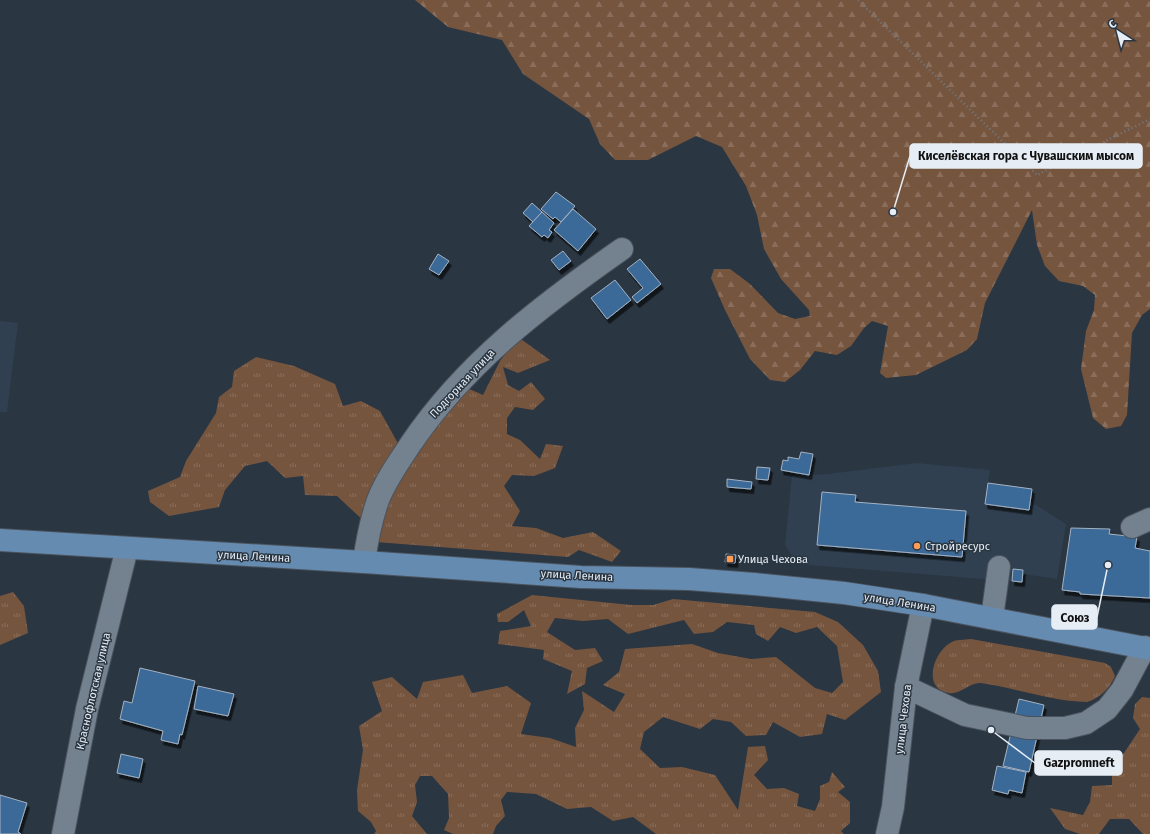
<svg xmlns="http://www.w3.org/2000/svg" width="1150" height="834" font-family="'Fira Sans',sans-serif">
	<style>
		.built { fill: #304050 }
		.grass { fill: url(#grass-tufts) }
		.forest { fill: url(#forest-firs) }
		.building { fill: #3b6998; stroke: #a4b2c1; filter: url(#shadow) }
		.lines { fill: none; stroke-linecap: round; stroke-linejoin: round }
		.minor-casing { stroke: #4a535d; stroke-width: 24 }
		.major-casing { stroke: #4a535d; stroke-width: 24 }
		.path { stroke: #6f7a84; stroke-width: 2.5; stroke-dasharray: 1 3; stroke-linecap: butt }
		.minor { stroke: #74818f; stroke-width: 22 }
		.major { stroke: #668bb1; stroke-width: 22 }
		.poi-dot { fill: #fe9c57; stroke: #2a3642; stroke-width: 1.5 }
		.labels { text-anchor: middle; stroke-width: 3; stroke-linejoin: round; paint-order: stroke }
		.street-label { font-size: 11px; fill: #e6edf5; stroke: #2a3642 }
		.poi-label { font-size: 11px; fill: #e6edf5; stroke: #2a3642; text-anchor: start }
		.leader { fill: none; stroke: #e6edf5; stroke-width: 1.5 }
		.callout-dot { fill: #e6edf5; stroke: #2a3642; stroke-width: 1.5 }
		.callout { fill: #e6edf5; stroke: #e6edf5; stroke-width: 1.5 }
		.callout-label { font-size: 12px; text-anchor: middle; font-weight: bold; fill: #111 }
	</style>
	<defs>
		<pattern id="grass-tufts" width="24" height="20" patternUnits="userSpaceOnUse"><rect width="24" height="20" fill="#76553f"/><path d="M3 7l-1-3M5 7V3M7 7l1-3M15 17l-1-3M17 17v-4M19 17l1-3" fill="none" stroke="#8a6e5b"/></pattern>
		<pattern id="forest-firs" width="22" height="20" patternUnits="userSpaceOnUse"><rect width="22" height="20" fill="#76553f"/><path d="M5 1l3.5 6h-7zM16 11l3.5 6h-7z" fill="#8a6e5b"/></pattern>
		<filter id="shadow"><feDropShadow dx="2.5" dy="4.5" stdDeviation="0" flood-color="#0009"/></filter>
	</defs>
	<rect width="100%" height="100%" fill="#2a3642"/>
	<g class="built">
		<path d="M 0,321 L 18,323 L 7,412 L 0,412 Z"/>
		<path d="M 917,463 L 990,470 L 988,483 L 1032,489 L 1030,504 L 1036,505 L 1066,524 L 1057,579 L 1023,574 L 1022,582 L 797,564 L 785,545 L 792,476 L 828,474 Z"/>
	</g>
	<g class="grass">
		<path d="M 518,337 L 550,360 L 518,373 L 503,367 L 508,385 L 519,391 L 531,382 L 545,399 L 533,410 L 515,407 L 507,418 L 507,434 L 520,440 L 540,459 L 546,444 L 563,446 L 555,468 L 534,476 L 512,475 L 504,486 L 520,511 L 512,526 L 536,528 L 563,538 L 593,532 L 621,551 L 612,562 L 579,550 L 568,557 L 376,542 L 389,494 L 423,444 L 467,388 L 483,395 L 500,361 Z"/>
		<path d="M 256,357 L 294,366 L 335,384 L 343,406 L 361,401 L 380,411 L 400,447 L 366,523 L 337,496 L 305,495 L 303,476 L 285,478 L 267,461 L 245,466 L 225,490 L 219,507 L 169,516 L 150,502 L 148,491 L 180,477 L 186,461 L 216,413 L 219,397 L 232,387 L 234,371 Z"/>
		<path d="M 13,592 L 24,606 L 28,633 L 0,645 L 0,596 Z"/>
		<path d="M 532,595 L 631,605 L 653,605 L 673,599 L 815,612 L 838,622 L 863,645 L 878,671 L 881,692 L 845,720 L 827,714 L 822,734 L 800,737 L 773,722 L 766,735 L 746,736 L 731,722 L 713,719 L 700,729 L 663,717 L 644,732 L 640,749 L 660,768 L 682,767 L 715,775 L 738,810 L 748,747 L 765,746 L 768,760 L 754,775 L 767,789 L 784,788 L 799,794 L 797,806 L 815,811 L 820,799 L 820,786 L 829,782 L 832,772 L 845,787 L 838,792 L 850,802 L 850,823 L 841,831 L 844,834 L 656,834 L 633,817 L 613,821 L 591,807 L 567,809 L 536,794 L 507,792 L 501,800 L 505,816 L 496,826 L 493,834 L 453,834 L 444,830 L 449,818 L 448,794 L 432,776 L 420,776 L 415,785 L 417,802 L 412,816 L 427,834 L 374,834 L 376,831 L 371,822 L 358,811 L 357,790 L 363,750 L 359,726 L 382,711 L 372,682 L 392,677 L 417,699 L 423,682 L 463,675 L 472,693 L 507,686 L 531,703 L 521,734 L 550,738 L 576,747 L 575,728 L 584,710 L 582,691 L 614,712 L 625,694 L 603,685 L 619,672 L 625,649 L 692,644 L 718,653 L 751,659 L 776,657 L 815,688 L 832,693 L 843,682 L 837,646 L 817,627 L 796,633 L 780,627 L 768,641 L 756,634 L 754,625 L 727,622 L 713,632 L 694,634 L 684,620 L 628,634 L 608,619 L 583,621 L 555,618 L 547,632 L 575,650 L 595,648 L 603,661 L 587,668 L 585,684 L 567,694 L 572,671 L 543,659 L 544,650 L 498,644 L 500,631 L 531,626 L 524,610 L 508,622 L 498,622 L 497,614 Z"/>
		<path d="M 971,639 L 1105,663 L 1111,667 L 1115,676 C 1110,688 1099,699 1087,702 C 1051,701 1016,688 981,683 C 970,682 960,695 949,693 C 922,689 933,653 950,643 C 956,639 964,640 971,639 Z"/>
		<path d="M 1142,697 L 1150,698 L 1150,834 L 1143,834 L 1129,819 L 1110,819 L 1099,834 L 1080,834 L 1065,829 L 1050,808 L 1083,815 L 1090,802 L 1092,786 L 1112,785 L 1112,771 L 1140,729 L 1133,718 L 1135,704 Z"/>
	</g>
	<path class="forest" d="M 415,0 L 1150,0 L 1150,309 L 1142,315 L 1132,333 L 1127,415 L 1121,426 L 1106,429 L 1093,418 L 1081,369 L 1086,331 L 1094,310 L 1095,295 L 1083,286 L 1059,281 L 1045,266 L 1037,245 L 1032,210 L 985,303 L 977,339 L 967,350 L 916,375 L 886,378 L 880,373 L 888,326 L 872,321 L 864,328 L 851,346 L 837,355 L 815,351 L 800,370 L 785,382 L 770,380 L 750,359 L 725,310 L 711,278 L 714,269 L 730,269 L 750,284 L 778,313 L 795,319 L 810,316 L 809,310 L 781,279 L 764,249 L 757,215 L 746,186 L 722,147 L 696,136 L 648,160 L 615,160 L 600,144 L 589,119 L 523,74 L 502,40 L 448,27 Z"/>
	<g class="building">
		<path d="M 556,192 L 575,206 L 561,222 L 555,217 L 553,219 L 541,209 Z"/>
		<path d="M 532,203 L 542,212 L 533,222 L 523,213 Z"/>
		<path d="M 573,209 L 596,229 L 578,251 L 554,230 Z"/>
		<path d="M 542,212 L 554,223 L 549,230 L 552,232 L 548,238 L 544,235 L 542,237 L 529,226 Z"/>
		<path d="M 563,251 L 571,261 L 559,270 L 551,260 Z"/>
		<path d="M 438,254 L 449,261 L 439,275 L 429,269 Z"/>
		<path d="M 640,259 L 661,284 L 637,303 L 632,297 L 643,288 L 627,269 Z"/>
		<path d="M 615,280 L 631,300 L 607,319 L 591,298 Z"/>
		<path d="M 801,452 L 813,454 L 809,475 L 781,470 L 783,460 L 788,461 L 788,457 L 799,459 Z"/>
		<path d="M 757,467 L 770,468 L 768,480 L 756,479 Z"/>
		<path d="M 727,479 L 752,482 L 751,489 L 727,487 Z"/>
		<path d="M 988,483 L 1032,489 L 1029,510 L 985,504 Z"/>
		<path d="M 822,492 L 856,495 L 855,502 L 966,511 L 962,557 L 817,545 Z"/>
		<path d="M 1071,528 L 1110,529 L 1109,534 L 1137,537 L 1135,548 L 1150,551 L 1150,598 L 1080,594 L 1080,592 L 1062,590 Z"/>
		<path d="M 726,554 L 736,555 L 735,563 L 725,562 Z"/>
		<path d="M 1013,569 L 1023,570 L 1022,582 L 1012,581 Z"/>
		<path d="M 140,668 L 195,681 L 182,735 L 180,734 L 178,744 L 161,740 L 163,731 L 120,719 L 124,701 L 132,703 Z"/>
		<path d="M 198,686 L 234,694 L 228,716 L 194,709 Z"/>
		<path d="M 1019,699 L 1044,705 L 1029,772 L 1003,766 Z"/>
		<path d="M 121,754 L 143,759 L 139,778 L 117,773 Z"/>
		<path d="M 997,766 L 1026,772 L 1022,793 L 1009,790 L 1008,794 L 992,790 Z"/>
		<path d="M 0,795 L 27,803 L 18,832 L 21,834 L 0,834 Z"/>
	</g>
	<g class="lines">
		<defs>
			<g id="minor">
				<path d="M 1132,527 L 1150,519"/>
				<path d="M 364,562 C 367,540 371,520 378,500 C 386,480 398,463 410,445 C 465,363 542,305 622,249"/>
				<path d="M 992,618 L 999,567"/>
				<path d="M 906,687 L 965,715 L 1027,728 L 1065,728 L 1086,723 L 1107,709 L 1122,690 L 1145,647"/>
				<path d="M 63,834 L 87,709 L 127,548"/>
				<path d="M 887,834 L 893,807 L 906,687 L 923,605"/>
			</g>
			<path id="major" d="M 0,540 L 364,562 L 581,577 L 689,579 L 754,584 L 844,593 L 923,605 L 1150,649"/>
		</defs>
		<use href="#minor" class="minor-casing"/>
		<use href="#major" class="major-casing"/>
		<path class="path" d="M 858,0 L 1037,175 L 1150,119"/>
		<use href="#minor" class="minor"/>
		<use href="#major" class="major"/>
	</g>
	<g class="poi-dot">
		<circle cx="917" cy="546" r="4"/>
		<rect x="726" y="555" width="8" height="8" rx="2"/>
	</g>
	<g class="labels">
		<g class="street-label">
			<text transform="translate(462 383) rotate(-47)" y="4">Подгорная улица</text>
			<text transform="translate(254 556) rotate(3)" y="4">улица Ленина</text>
			<text transform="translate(577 575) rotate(3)" y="4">улица Ленина</text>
			<text transform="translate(900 602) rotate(9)" y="4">улица Ленина</text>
			<text transform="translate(93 691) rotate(-77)" y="4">Краснофлотская улица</text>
			<text transform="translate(903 719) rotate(-83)" y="4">улица Чехова</text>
		</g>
		<g class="poi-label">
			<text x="925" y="550">Стройресурс</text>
			<text x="738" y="563">Улица Чехова</text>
		</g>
	</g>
	<path class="leader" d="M893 212L910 156M1108 565L1097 617M991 730L1035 763"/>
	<g class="callout-dot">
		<circle cx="893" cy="212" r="4"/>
		<circle cx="1108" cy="565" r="4"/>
		<circle cx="991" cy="730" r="4"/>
	</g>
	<g class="callout">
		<rect x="910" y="144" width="232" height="24" rx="4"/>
		<rect x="1052" y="605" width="45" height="24" rx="4"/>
		<rect x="1035" y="751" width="87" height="24" rx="4"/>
	</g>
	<g class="callout-label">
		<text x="1026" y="160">Киселёвская гора с Чувашским мысом</text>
		<text x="1075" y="622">Союз</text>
		<text x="1079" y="767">Gazpromneft</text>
	</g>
	<g transform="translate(1118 32) rotate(324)" stroke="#2a3642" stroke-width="3" paint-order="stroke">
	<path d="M0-3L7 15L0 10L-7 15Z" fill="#e6edf5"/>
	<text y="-6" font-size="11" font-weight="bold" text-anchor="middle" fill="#e6edf5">С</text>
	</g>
</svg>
